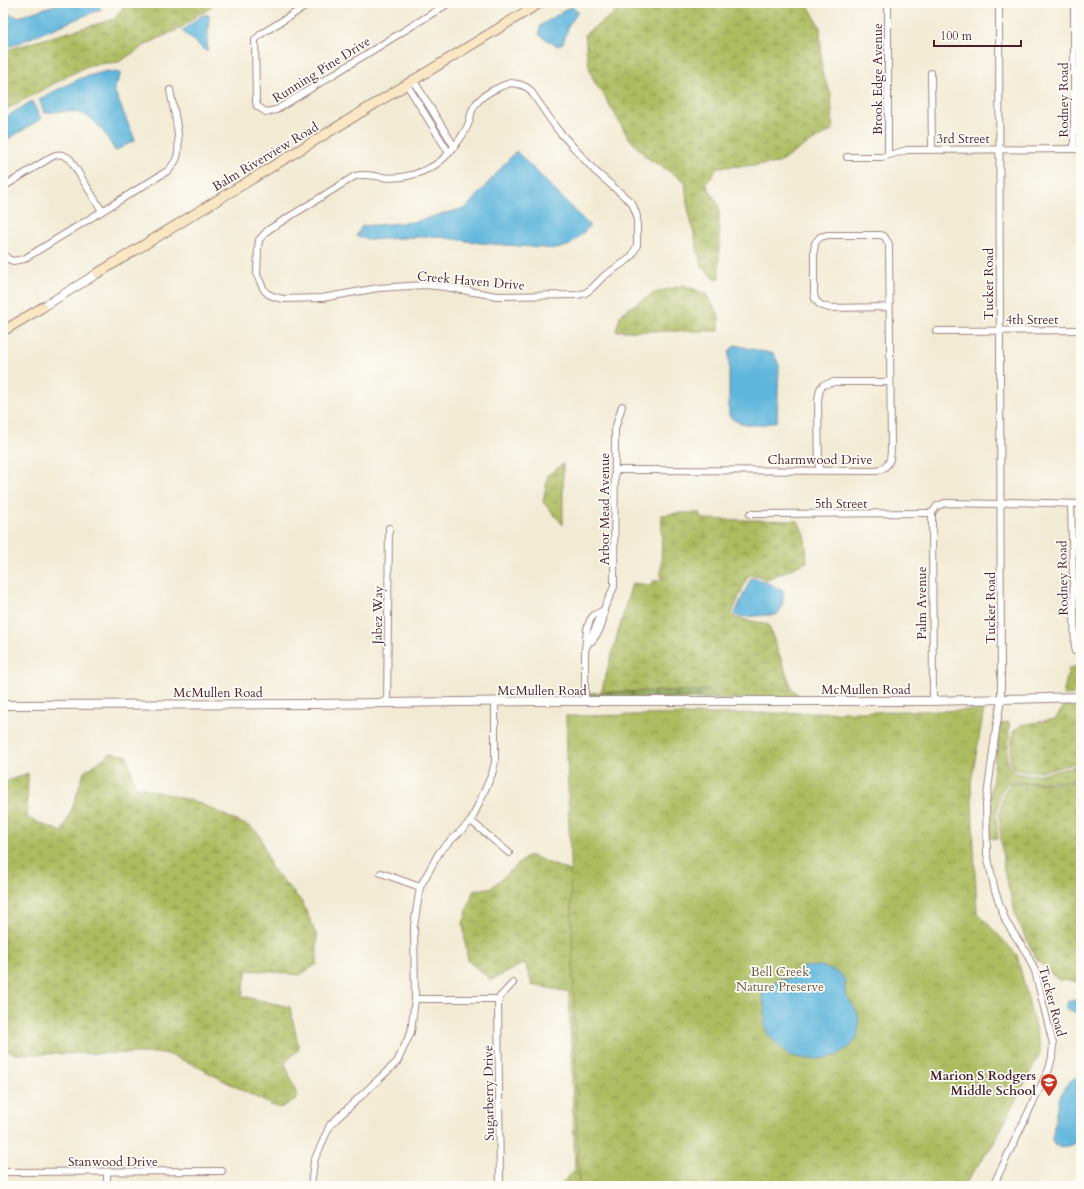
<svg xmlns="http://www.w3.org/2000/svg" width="1084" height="1189" font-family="Cardo,serif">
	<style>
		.forest { fill: url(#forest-firs); stroke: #6a6240 }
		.wetland { fill: url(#wetland-marsh); stroke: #7b6e45 }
		.park { fill: url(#park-crowns); stroke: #7b6e45 }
		.water { fill: #5fb6dc; stroke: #546a84 }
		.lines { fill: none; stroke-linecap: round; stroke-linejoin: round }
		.minor-casing { stroke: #9e8580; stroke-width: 8 }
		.tertiary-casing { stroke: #9e8580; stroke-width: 10 }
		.secondary-casing { stroke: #9e8580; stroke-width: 11 }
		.minor { stroke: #fff; stroke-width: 6 }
		.tertiary { stroke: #fff; stroke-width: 8 }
		.secondary { stroke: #f9e7c3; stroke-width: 9 }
		.labels { text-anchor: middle; stroke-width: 3.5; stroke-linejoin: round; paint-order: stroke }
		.street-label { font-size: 13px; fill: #4a1f2b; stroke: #fdfcf7 }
		.park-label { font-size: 13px; fill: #6c563d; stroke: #fdfcf7 }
		.poi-label { font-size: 13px; font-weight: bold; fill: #4a1f2b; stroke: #fdfcf7; text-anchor: end }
	</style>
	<defs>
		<pattern id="forest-firs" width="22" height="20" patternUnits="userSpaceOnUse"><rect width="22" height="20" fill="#89a456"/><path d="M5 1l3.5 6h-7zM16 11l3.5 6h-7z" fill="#728547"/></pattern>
		<pattern id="wetland-marsh" width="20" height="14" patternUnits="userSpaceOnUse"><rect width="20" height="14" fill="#acbc5f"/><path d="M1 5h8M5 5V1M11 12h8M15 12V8" fill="none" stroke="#8e984f"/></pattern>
		<pattern id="park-crowns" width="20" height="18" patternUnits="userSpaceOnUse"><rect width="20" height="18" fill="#acbc5f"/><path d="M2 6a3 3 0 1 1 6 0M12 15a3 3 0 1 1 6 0" fill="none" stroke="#8e984f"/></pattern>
	</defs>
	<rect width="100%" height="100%" fill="#fdfcf7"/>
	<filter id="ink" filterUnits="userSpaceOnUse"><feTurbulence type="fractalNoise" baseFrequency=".025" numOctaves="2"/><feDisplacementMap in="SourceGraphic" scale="8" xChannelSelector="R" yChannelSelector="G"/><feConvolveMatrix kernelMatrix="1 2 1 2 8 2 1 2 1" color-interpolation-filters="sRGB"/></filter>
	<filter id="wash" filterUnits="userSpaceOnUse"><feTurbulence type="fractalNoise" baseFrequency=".012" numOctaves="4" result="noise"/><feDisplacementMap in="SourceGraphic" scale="16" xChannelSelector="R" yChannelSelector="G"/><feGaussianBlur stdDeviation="0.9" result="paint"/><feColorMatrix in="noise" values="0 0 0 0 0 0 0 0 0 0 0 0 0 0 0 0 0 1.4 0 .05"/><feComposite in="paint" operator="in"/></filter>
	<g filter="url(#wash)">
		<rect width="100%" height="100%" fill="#f2ebd4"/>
		<path class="forest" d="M 709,690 L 719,699 L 588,699 L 588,693 Z"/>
		<g class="wetland">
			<path d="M 127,3 L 215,3 L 205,12 L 200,13 L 181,28 L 149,43 L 119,62 L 89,65 L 3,111 L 3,51 L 114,19 Z"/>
			<path d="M 629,3 L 807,3 L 820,27 L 822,73 L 831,93 L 833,130 L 807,144 L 779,163 L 745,166 L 718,167 L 706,184 L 719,206 L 719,279 L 715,279 L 702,267 L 698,252 L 687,204 L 685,181 L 646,157 L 628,137 L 602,92 C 587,77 587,53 585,34 Z"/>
			<path d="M 684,285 L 706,294 L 719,315 L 719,331 L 616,331 L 620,316 L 626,310 L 654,293 Z"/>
			<path d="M 563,464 L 563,525 L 543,502 L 548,475 Z"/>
			<path d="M 678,513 L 700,513 L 702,519 L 798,521 L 805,535 L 807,562 L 766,580 L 757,575 L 748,576 L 732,613 L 734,618 L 768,624 L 792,689 L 802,698 L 719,699 L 709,690 L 600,692 L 602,689 L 632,583 L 651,585 L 653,581 L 661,580 L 662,515 Z"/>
			<path d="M 1081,665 L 1081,694 L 1063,695 L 1069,668 Z"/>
			<path d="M 1065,705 L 1081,705 L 1081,761 C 1059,768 1036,776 1013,769 L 1010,760 L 1013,732 L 1021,725 L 1055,719 Z"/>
			<path d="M 1009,722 L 1009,738 L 1007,759 L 1011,771 C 1031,780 1061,770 1081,764 L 1081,781 L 1009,783 L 1000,792 L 996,819 L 998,839 L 990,838 L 989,804 L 1000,724 Z"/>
			<path d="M 111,753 L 127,756 L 135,786 L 197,802 L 252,828 L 260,835 L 271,867 L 302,902 L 317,936 L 317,964 L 300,975 L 275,972 L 247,970 L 242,996 L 290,1007 L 299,1049 L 285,1063 L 298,1098 L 280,1108 L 271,1105 L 188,1062 L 165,1053 L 17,1054 L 3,1050 L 3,787 L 7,781 L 28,773 L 27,818 L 62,832 L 72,809 L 84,772 Z"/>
			<path d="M 1066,783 L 1081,783 L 1081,982 L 1058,980 L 1037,960 L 1017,920 L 1004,871 L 999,819 L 1003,793 L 1011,784 Z"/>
			<path d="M 529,855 L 580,875 L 837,1186 L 559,1186 L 575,1170 L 569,992 L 532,985 L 525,963 L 491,980 L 468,961 L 463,924 L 473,891 L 492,887 Z"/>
		</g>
		<path class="park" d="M 984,710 L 971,783 L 977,912 L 1017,955 L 1041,1051 L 994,1143 L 963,1186 L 579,1186 L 566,716 Z"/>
		<g class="water">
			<path d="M 60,3 L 97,3 L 101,9 L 11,46 L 3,41 L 3,12 L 18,17 Z"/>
			<path d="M 571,6 L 578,12 L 569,25 L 563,43 L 557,46 L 539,35 L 540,26 Z"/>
			<path d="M 202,15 L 209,15 L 207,52 L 182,31 Z"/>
			<path d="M 107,71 L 121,73 L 114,90 L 135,140 L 115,151 C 96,116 85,107 44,113 L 39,99 L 81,78 Z"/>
			<path d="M 32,101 L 41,119 L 3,142 L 3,119 Z"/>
			<path d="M 516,151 L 590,226 L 570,245 L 557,249 L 481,243 L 433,236 L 369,240 L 356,236 L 362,226 L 414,222 L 441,214 L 466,208 Z"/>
			<path d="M 735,345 L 774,354 L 779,365 L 777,421 C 762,426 741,428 729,416 L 729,352 Z"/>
			<path d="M 751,578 L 756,578 L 783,590 C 784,600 783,618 770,615 L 741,617 L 736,616 L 735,613 Z"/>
			<path d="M 821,966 L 841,974 L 845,981 L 845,994 L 858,1013 L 859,1024 L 857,1038 L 851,1046 L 835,1056 L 820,1059 L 807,1059 L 788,1055 L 768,1035 L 764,1023 L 765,1010 L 762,994 L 778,979 L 788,979 L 802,967 Z"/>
			<path d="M 1081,999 L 1081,1014 L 1066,1009 L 1068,1001 L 1077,1000 Z"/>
			<path d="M 1080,1076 L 1081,1076 L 1081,1140 C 1072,1145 1064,1149 1054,1145 L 1052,1140 C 1056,1120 1055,1083 1080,1076 Z"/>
		</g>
	</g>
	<g filter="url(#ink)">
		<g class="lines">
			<defs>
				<g id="minor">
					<path d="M 311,3 L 261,34 L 255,40 L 256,101 L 257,106 L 266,112 L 276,110 L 449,3"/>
					<path d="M 888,3 L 888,155"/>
					<path d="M 1074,3 L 1074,148"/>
					<path d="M 931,73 L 932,149"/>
					<path d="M 414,81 L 454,146"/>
					<path d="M 511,83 C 519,84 525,85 530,90 L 557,129 L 595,171 L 632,203 L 637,216 L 637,245 L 633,254 L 629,259 L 604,276 L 591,289 L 585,293 L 577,295 L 497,296 L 445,287 L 425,285 L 378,288 L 322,298 L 283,299 L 275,297 L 268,294 L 264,290 L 257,275 L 258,248 L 259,240 L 268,230 L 355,176 C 365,173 372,176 382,177 C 400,180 420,174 435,165 C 448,157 464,136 469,122 C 471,116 471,110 475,105 C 483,94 499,86 511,83 Z"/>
					<path d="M 407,85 L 449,153"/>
					<path d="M 847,157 L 882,157 L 907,150 L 1081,149"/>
					<path d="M 3,187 L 53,156 C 60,153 64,155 70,159 L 102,211"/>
					<path d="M 3,253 L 8,259 L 13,261 L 24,259 L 169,170 C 171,167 174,163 176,160 C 183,143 173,108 170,90"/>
					<path d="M 936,331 L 1081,330"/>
					<path d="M 615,470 L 877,471 C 890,467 891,459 891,447 L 889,244 L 884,236 L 880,235 L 828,235 L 820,237 L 815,243 L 814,251 L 814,294 C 815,304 822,306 830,308 L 889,307"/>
					<path d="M 819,471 L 818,400 L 820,389 L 823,385 L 834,382 L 890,382"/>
					<path d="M 1071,504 L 1075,651"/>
					<path d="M 750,514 L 932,513"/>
					<path d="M 592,641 C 600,630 603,626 604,612"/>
					<path d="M 585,650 L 614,587 L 615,429 L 622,406"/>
					<path d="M 933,701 L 932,513 L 937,506 L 945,503 L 1001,504 L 1009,502 L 1081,504"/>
					<path d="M 585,702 L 585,650 L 587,629 L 590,620 L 594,615 L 604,610"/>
					<path d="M 387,703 L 389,528"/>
					<path d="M 471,821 L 509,853"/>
					<path d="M 381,873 L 420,887"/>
					<path d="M 415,999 L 498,999 L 513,983"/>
					<path d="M 498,999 L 500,1186"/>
					<path d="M 3,1172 L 222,1171"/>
					<path d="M 107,1172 L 107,1186"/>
					<path d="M 311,1186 L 314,1161 L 330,1125 L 397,1062 L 411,1032 L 415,999 L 414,926 L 420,887 L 440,851 L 471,821 L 492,774 L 495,762 L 495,702"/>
					<path d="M 993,1186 L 1049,1069 L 1052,1057 L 1053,1044 L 1035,971 L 1026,952 L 1006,922 L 995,891 L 987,854 L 986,804 L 996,729 L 1001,700 L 999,3"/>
				</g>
				<g id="tertiary">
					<path d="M 43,307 L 98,273"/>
					<path d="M 3,705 L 313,704 L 534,701 L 933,701 L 1081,697"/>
				</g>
				<g id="secondary">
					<path d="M 98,273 L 540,3"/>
					<path d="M 3,331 L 43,307"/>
				</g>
			</defs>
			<use href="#minor" class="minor-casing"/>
			<use href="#tertiary" class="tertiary-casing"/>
			<use href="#secondary" class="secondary-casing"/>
			<use href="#minor" class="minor"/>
			<use href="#tertiary" class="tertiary"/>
			<use href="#secondary" class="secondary"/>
		</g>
	</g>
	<defs>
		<symbol id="school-pin" viewBox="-11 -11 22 30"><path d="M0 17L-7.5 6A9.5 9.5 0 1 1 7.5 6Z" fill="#c8321e" stroke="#fdfcf7"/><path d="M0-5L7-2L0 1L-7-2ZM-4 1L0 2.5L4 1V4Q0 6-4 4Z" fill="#fff"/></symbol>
	</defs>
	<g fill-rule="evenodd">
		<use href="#school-pin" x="1039" y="1072" width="20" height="27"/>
	</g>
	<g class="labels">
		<g class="street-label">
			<text transform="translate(321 69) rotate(-32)" y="5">Running Pine Drive</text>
			<text transform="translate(877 79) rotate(-90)" y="5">Brook Edge Avenue</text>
			<text transform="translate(1063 100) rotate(-90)" y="5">Rodney Road</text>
			<text x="963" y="143">3rd Street</text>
			<text transform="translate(265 156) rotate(-31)" y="5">Balm Riverview Road</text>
			<text transform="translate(471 280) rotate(5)" y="5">Creek Haven Drive</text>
			<text transform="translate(988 284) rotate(-90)" y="5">Tucker Road</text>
			<text x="1032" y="324">4th Street</text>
			<text x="820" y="464">Charmwood Drive</text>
			<text x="841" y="508">5th Street</text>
			<text transform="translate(604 509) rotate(-90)" y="5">Arbor Mead Avenue</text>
			<text transform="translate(1062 578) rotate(-91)" y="5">Rodney Road</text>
			<text transform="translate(921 603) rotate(-90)" y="5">Palm Avenue</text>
			<text transform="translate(990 608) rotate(-90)" y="5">Tucker Road</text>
			<text transform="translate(377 615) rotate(-89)" y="5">Jabez Way</text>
			<text x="866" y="694">McMullen Road</text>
			<text x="542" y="695">McMullen Road</text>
			<text x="218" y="697">McMullen Road</text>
			<text transform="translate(1053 1001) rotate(75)" y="5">Tucker Road</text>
			<text transform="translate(488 1093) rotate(-91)" y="5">Sugarberry Drive</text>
			<text x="113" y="1166">Stanwood Drive</text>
		</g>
		<g class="park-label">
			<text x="780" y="976">Bell Creek<tspan x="780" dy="15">Nature Preserve</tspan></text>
		</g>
		<g class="poi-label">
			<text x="1036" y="1080">Marion S Rodgers<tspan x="1036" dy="15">Middle School</tspan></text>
		</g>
	</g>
	<rect width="1084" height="1189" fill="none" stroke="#fdfcf7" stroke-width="16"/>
	<path d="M934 40v6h87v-6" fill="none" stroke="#4a1f2b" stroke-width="2"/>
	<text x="940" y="40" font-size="12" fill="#4a1f2b" stroke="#fdfcf7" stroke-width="3" paint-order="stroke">100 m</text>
</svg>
